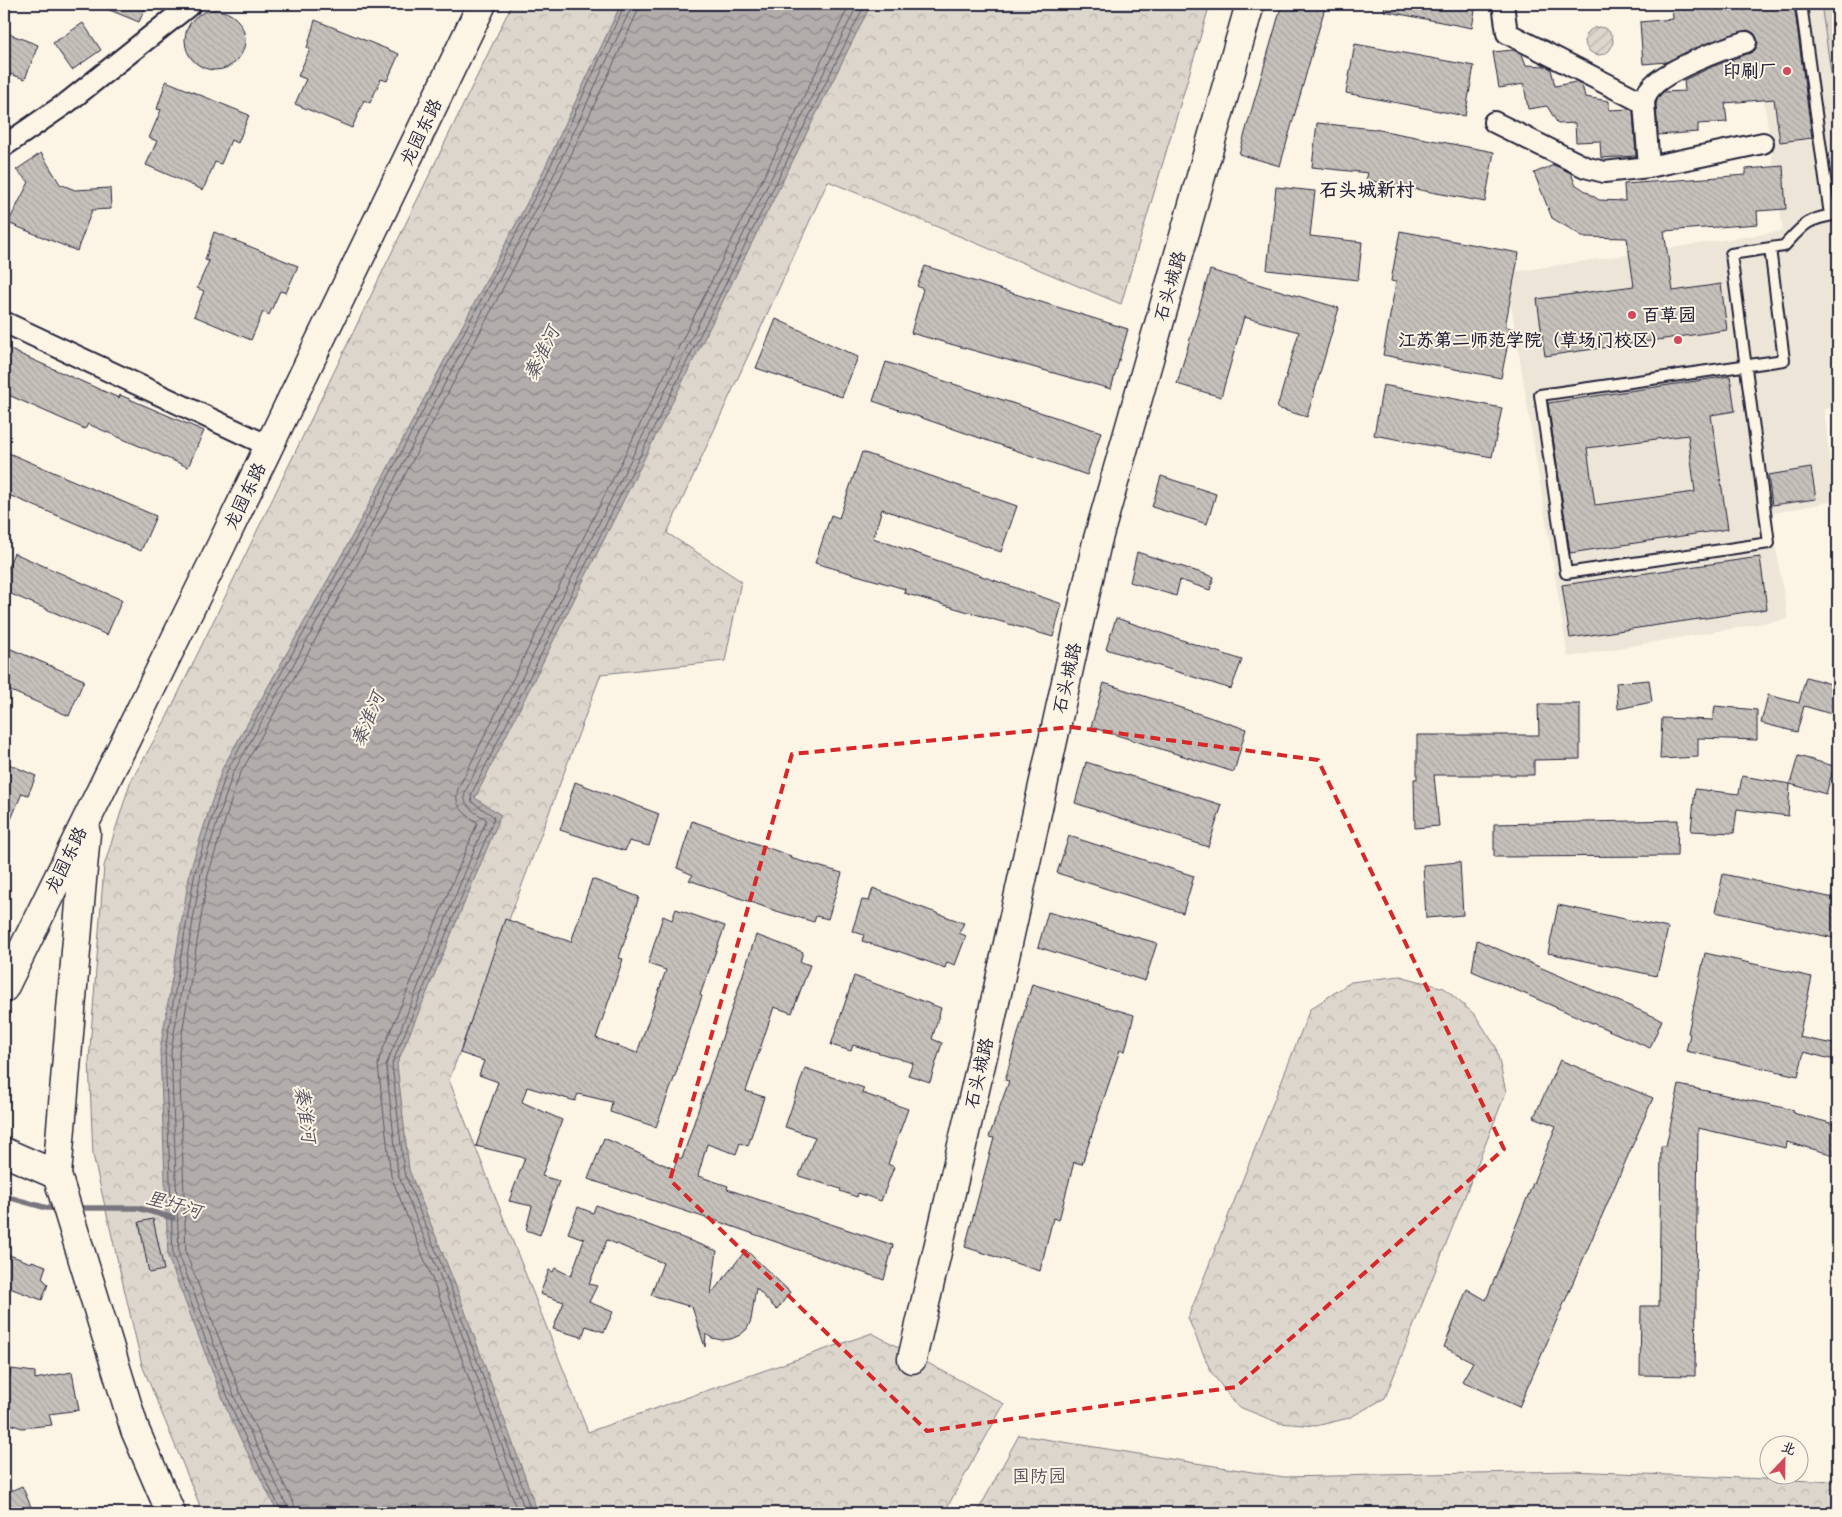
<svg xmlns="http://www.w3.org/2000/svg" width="1842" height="1517" font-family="'Architects Daughter','LXGW WenKai TC',sans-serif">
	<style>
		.built { fill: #ece5d8 }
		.grass { fill: #dcd6cc; stroke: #7f7c84 }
		.forest { fill: url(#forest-crowns); stroke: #7f7c84 }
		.garden { fill: url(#garden-furrows); stroke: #7f7c84 }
		.water { fill: url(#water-waves); stroke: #78757e }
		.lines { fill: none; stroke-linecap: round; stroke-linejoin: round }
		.shore { stroke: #5c5a68; stroke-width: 1 }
		.stream { stroke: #78757e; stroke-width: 5.5 }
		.building { fill: url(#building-back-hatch); stroke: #22223b; fill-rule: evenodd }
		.lane-casing { stroke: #22223b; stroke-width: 14 }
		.street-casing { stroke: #22223b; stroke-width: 24 }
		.secondary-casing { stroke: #22223b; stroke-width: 31 }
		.lane { stroke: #fcf5e5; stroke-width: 10 }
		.street { stroke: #fcf5e5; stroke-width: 20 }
		.secondary { stroke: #fcf5e5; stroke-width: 28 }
		.marked { fill: none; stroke: #d62828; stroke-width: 4; stroke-dasharray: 10 6; stroke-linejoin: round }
		.poi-dot { fill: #d1495b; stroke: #fcf5e5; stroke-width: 2 }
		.labels { text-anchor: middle; stroke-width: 4; stroke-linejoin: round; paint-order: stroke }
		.poi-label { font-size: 18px; font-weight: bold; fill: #22223b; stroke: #fcf5e5; text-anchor: end }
		.street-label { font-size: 18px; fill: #22223b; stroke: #fcf5e5 }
		.park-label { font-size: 18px; fill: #504f5f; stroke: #fcf5e5 }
		.neighbourhood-label { font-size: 19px; font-weight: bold; fill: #22223b; stroke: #fcf5e5 }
		.water-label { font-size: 19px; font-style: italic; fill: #545362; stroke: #fcf5e5 }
	</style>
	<defs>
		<pattern id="forest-crowns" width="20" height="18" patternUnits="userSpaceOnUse" patternTransform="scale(1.25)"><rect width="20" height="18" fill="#dcd6cc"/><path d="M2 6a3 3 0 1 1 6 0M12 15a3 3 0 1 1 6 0" fill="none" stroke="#bcb7b0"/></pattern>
		<pattern id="garden-furrows" width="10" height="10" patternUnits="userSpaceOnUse" patternTransform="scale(1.25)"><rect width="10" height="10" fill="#dcd6cc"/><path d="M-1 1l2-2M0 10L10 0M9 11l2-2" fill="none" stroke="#bcb7b0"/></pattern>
		<pattern id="water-waves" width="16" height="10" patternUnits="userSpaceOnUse" patternTransform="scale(1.25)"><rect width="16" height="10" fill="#b2adab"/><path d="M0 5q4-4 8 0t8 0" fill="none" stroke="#908c8c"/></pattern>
		<pattern id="building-back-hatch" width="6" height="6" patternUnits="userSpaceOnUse" patternTransform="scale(1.25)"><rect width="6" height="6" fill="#c6c1bb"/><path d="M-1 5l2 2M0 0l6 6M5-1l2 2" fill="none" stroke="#aaa6a2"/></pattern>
	</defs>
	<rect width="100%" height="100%" fill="#fcf5e5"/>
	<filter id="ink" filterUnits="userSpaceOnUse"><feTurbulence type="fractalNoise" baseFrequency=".02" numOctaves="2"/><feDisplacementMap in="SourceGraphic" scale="10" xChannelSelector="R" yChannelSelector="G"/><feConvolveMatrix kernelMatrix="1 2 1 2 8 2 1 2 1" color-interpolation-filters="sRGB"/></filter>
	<g filter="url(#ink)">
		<path class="built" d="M 1750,4 L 1838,4 L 1838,407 L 1824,409 L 1834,501 L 1770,514 L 1788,619 L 1568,657 L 1506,273 L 1783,231 Z"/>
		<path class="grass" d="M 1821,4 L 1838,4 L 1838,121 Z"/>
		<g class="forest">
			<path d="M 512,4 L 1210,4 L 1121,304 L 828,181 L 667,533 L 741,581 L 725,661 L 601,674 L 449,1080 L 588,1432 L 872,1333 L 1004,1404 L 944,1513 L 203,1513 L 142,1365 L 93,1155 L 89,1061 L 104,866 L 130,783 L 166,719 Z"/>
			<path d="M 1400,976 L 1444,988 L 1475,1015 L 1496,1047 L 1506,1092 L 1385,1398 L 1349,1418 L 1316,1426 L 1279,1423 L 1237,1406 L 1211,1372 L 1188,1318 L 1310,1009 L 1351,982 Z"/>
			<path d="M 1019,1435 L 1284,1477 L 1571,1471 L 1838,1482 L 1838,1513 L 977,1513 Z"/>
		</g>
		<circle class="garden" cx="1599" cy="41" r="14"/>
		<path class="water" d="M 621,4 L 871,4 L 475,798 L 501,815 L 397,1064 L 409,1170 L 457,1289 L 538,1513 L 278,1513 L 231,1420 L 168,1257 L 160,1050 L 190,871 L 222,769 L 349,542 L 540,178 Z"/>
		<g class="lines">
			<g class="shore">
				<path d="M 282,1513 L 236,1418 L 173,1256 L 165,1051 L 195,872 L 227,771 L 353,544 L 544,180 L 625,4"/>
				<path d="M 288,1513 L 287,1506 L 242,1416 L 179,1255 L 171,1051 L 201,873 L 233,773 L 359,547 L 550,183 L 630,10 L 631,4"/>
				<path d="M 295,1513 L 294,1504 L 248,1413 L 186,1253 L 179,1052 L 208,875 L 239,776 L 365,551 L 556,187 L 637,13 L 639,4"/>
				<path d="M 518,1513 L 439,1296 L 391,1176 L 378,1065 L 380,1056 L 477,824 L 477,822 C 464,813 453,806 458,789 L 850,4"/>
				<path d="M 526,1513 L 447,1293 L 398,1174 L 386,1065 L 486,821 L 486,819 C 475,812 462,807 465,792 L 858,4"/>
				<path d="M 532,1513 L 452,1291 L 404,1172 L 392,1064 L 494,819 L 493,816 L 472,802 L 471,795 L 865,4"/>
			</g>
			<g class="stream">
				<path d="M 4,1196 L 47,1208 L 60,1208"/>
				<path d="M 74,1208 L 138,1208 L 173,1218"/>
			</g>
		</g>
		<g class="building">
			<path d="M 95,4 L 147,4 L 139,22 Z"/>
			<path d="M 1282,4 L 1326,4 L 1280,166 L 1239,154 Z"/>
			<path d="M 1385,4 L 1476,4 L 1472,28 L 1384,11 Z"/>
			<path d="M 1672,4 L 1794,4 L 1812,138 L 1780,142 L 1774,99 L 1725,103 L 1727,122 L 1698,124 L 1698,132 L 1658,135 L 1656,104 L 1658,98 L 1663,92 L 1685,91 L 1684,80 L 1714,66 L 1750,53 L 1755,50 L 1758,44 L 1757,38 L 1754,33 L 1748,30 L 1743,31 L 1705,44 L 1667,62 L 1643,64 L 1640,22 L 1673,19 Z"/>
			<circle cx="215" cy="40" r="30"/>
			<path d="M 315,20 L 399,54 L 387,81 L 381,79 L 370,103 L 364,100 L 352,128 L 295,104 L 306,79 L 298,76 L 310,49 L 307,48 Z"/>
			<path d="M 83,23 L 101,50 L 72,70 L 53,43 Z"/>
			<path d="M 4,32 L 38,45 L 25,79 L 4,72 Z"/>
			<path d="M 1355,44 L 1474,66 L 1465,116 L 1346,93 Z"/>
			<path d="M 1513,50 L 1522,54 L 1526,65 L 1546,66 L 1551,69 L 1555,86 L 1576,82 L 1582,85 L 1585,97 L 1609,101 L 1609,110 L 1630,109 L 1633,111 L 1636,156 L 1601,158 L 1600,141 L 1576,142 L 1575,123 L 1558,124 L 1547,106 L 1528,109 L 1524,84 L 1499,88 L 1493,52 Z"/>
			<path d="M 166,81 L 249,115 L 238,143 L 231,140 L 221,164 L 215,162 L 203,190 L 146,165 L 157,141 L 149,138 L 161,110 L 157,109 Z"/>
			<path d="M 1317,123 L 1374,129 L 1494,152 L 1485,202 L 1366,180 L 1368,173 L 1312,167 Z"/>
			<path d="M 41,153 L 60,184 L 75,190 L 110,188 L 111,209 L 92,210 L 77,251 L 8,223 L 29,182 L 16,170 Z"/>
			<path d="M 1554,165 L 1571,173 L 1575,184 L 1599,200 L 1625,201 L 1624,184 L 1746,175 L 1746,169 L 1783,166 L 1786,209 L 1757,211 L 1758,224 L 1664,231 L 1673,291 L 1721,284 L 1727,330 L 1545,356 L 1537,299 L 1634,286 L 1627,238 L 1584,237 L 1552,218 L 1534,173 Z"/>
			<path d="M 1276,187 L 1315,191 L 1310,236 L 1362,242 L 1358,280 L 1267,270 Z"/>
			<path d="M 1400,231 L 1519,253 L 1505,327 L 1511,328 L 1501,378 L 1383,355 L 1396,282 L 1391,281 Z"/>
			<path d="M 214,232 L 298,266 L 286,293 L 280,291 L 269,315 L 263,312 L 251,340 L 194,316 L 204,291 L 197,288 L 209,261 L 205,260 Z"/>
			<path d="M 925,266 L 1128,329 L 1111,389 L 911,333 L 923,289 L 917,286 Z"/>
			<path d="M 1210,270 L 1339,308 L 1307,417 L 1277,408 L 1299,332 L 1244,317 L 1221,397 L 1177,384 Z"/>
			<path d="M 776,319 L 858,357 L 842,397 L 756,368 Z"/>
			<path d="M 4,347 L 119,398 L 120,395 L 204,431 L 188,467 L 88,424 L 85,429 L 4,393 Z"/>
			<path d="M 886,362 L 1101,432 L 1087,475 L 873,401 Z"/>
			<path d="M 1730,376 L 1735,411 L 1711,415 L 1728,529 L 1570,553 L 1548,403 ZM 1688,435 L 1695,492 L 1595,505 L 1587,448 Z"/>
			<path d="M 1383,385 L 1502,408 L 1492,457 L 1374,435 Z"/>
			<path d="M 4,451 L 156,516 L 141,551 L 4,493 Z"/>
			<path d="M 862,452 L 1017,506 L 1001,552 L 882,509 L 873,538 L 1062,604 L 1053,637 L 904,593 L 905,589 L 815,563 L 831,515 L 839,518 Z"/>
			<path d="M 1811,468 L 1816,499 L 1772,505 L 1768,475 Z"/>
			<path d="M 1161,476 L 1216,494 L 1207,524 L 1152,507 Z"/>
			<path d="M 1137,552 L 1214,577 L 1210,590 L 1180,580 L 1176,596 L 1130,582 Z"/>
			<path d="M 14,553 L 122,600 L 107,635 L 4,591 L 4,576 Z"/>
			<path d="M 1760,557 L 1767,609 L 1570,638 L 1562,585 Z"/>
			<path d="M 1116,618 L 1242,660 L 1231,689 L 1106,649 Z"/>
			<path d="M 4,646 L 84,680 L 69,716 L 4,688 Z"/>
			<path d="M 1806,677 L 1838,686 L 1838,716 L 1804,706 L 1797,732 L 1761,723 L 1768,695 L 1799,703 Z"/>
			<path d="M 1649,680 L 1652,702 L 1618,709 L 1616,683 Z"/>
			<path d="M 1104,683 L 1246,729 L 1234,772 L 1091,727 Z"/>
			<path d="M 1538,704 L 1580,704 L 1580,759 L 1534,760 L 1534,775 L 1434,775 L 1439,826 L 1415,828 L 1414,779 L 1417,779 L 1417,735 L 1539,735 Z"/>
			<path d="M 1715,706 L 1757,710 L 1757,740 L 1698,738 L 1698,757 L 1660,759 L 1662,718 L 1713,720 Z"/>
			<path d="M 1798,756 L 1834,766 L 1826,794 L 1790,784 Z"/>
			<path d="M 4,762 L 36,776 L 28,795 L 22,793 L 4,836 Z"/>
			<path d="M 1086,762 L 1222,805 L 1208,847 L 1075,803 Z"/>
			<path d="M 1742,776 L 1790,784 L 1788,816 L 1737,809 L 1734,833 L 1691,831 L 1695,789 L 1739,794 Z"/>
			<path d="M 575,782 L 659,814 L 649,846 L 629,841 L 625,851 L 560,830 Z"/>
			<path d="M 1678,820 L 1677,856 L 1494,857 L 1494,824 Z"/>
			<path d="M 692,821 L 791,856 L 790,858 L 842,873 L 828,919 L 816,916 L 814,922 L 773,910 L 689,880 L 693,875 L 677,868 Z"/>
			<path d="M 1069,836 L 1194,876 L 1183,913 L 1057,873 Z"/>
			<path d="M 1460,862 L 1463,915 L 1426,918 L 1423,865 Z"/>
			<path d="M 1723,874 L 1838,899 L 1838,939 L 1715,912 Z"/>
			<path d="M 592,879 L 639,897 L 619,958 L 623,959 L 596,1038 L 637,1053 L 666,970 L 648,964 L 663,916 L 672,920 L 676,909 L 725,926 L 700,995 L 702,996 L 677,1068 L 678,1068 L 656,1127 L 610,1112 L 612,1102 L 578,1094 L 575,1101 L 527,1087 L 522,1102 L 562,1120 L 542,1176 L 559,1181 L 540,1235 L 526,1230 L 532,1206 L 509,1201 L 525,1158 L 476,1146 L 498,1082 L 479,1075 L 484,1061 L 460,1053 L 505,919 L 571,942 Z"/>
			<path d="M 873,888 L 912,904 L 964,923 L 959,933 L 966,936 L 955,965 L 947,962 L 945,968 L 898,951 L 898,952 L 862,941 L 864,935 L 852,931 L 862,900 L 869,901 Z"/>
			<path d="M 1558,905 L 1668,928 L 1657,976 L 1548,953 Z"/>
			<path d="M 1048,912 L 1157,943 L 1145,981 L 1038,947 Z"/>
			<path d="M 756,935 L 803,952 L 800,962 L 810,965 L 792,1013 L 774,1007 L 746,1091 L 764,1097 L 748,1146 L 740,1143 L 736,1154 L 707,1144 L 698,1176 L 728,1186 L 727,1189 L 893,1245 L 884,1280 L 714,1220 L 715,1221 L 588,1179 L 604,1138 L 674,1169 L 677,1157 L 682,1159 Z"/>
			<path d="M 1477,940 L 1662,1020 L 1650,1048 L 1472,971 Z"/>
			<path d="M 1705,953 L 1812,977 L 1799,1037 L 1838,1045 L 1838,1061 L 1804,1052 L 1798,1076 L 1686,1051 L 1690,1034 L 1688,1033 Z"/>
			<path d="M 854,976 L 941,1008 L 932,1039 L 942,1043 L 930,1082 L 908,1075 L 913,1063 L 853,1045 L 851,1051 L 831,1045 Z"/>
			<path d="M 1032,984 L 1134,1015 L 1125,1051 L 1120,1050 L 1082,1164 L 1074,1162 L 1059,1220 L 1053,1218 L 1040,1271 L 965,1247 L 994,1138 L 989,1137 L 1009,1081 L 1005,1080 Z"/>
			<path d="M 1560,1060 L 1653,1098 L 1519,1407 L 1462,1381 L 1473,1362 L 1444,1347 L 1467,1289 L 1486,1300 L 1556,1126 L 1534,1117 Z"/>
			<path d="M 805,1068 L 864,1088 L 862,1093 L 908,1109 L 888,1164 L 894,1167 L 881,1201 L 858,1193 L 857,1197 L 840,1191 L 841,1189 L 799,1176 L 815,1137 L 785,1127 Z"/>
			<path d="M 1679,1085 L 1794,1110 L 1793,1113 L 1838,1125 L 1838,1156 L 1787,1142 L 1786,1148 L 1698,1128 L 1695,1376 L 1640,1375 L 1641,1306 L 1659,1306 L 1661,1146 L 1666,1146 Z"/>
			<path d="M 596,1205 L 717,1251 L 711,1294 L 746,1250 L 790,1292 L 777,1310 L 756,1288 L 751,1320 L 747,1329 L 740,1335 L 731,1339 L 722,1340 L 712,1338 L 706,1334 L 705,1347 L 692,1307 L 651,1295 L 663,1263 L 607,1240 L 589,1284 L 597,1286 L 589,1302 L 613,1312 L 604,1332 L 586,1326 L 582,1337 L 553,1329 L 564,1302 L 540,1294 L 549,1270 L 553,1272 L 555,1268 L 571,1276 L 584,1239 L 568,1233 L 578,1207 L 593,1213 Z"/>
			<path d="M 153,1219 L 164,1270 L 149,1273 L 139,1222 Z"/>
			<path d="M 4,1253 L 31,1263 L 32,1261 L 46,1266 L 42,1278 L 48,1284 L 42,1300 L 4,1286 Z"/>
			<path d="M 11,1369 L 35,1372 L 35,1379 L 72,1372 L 79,1410 L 49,1414 L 52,1425 L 22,1428 L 4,1422 L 4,1373 L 10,1376 Z"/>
			<path d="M 22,1486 L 32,1509 L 22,1513 L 7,1513 L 4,1506 L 4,1494 Z"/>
		</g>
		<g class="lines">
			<defs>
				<g id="lane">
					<path d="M 1801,4 L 1830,215"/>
					<path d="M 1770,248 L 1784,360 L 1540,395 L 1566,573 L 1769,543 L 1731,254 L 1784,246 C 1805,223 1807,219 1838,214"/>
				</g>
				<g id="street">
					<path d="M 1503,4 L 1507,33 L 1644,103 C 1645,98 1647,92 1650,89 C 1663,71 1724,48 1746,42"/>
					<path d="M 1644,103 L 1649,167 L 1763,143"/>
					<path d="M 1494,122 L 1585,167 L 1604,172 L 1649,167"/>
					<path d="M 4,146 L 68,102 L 191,4"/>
					<path d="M 4,322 L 269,446"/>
				</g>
				<g id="secondary">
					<path d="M 86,833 L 57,1175 L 135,1430 L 171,1513"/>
					<path d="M 4,988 L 218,552 L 482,4"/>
					<path d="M 4,1152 L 57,1175"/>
					<path d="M 912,1359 L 985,1047 L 1097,542 L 1250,4"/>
				</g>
			</defs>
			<use href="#lane" class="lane-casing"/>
			<use href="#street" class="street-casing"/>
			<use href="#secondary" class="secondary-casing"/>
			<use href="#lane" class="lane"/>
			<use href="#street" class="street"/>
			<use href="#secondary" class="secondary"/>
		</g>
	</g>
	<path class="marked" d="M 1071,727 L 1318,760 L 1504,1149 L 1236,1387 L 927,1431 L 670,1180 L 792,754 Z"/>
	<g class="poi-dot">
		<circle cx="1787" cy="71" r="5"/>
		<circle cx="1632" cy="315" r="5"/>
		<circle cx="1678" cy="340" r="5"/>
	</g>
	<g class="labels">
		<g class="poi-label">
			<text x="1777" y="77">印刷厂</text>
			<text x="1642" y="321" text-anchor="start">百草园</text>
			<text x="1668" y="346">江苏第二师范学院（草场门校区）</text>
		</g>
		<g class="street-label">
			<text transform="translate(421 132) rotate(-64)" y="6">龙园东路</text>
			<text transform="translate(1170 286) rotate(-74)" y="6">石头城路</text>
			<text transform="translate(245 496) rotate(-64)" y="6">龙园东路</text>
			<text transform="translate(1067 678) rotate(-77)" y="6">石头城路</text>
			<text transform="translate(66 860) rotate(-64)" y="6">龙园东路</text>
			<text transform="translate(979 1073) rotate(-77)" y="6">石头城路</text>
		</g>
		<g class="park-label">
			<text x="1039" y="1482">国防园</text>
		</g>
		<g class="neighbourhood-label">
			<text x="1367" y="196">石头城新村</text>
		</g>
		<g class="water-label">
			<text transform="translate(541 353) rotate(-64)" y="7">秦淮河</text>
			<text transform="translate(367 719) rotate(-67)" y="7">秦淮河</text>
			<text transform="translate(306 1114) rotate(82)" y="7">秦淮河</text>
			<text transform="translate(174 1204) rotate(16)" y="7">里圩河</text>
		</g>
	</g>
	<rect width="1842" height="1517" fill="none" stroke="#fcf5e5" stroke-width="20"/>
	<rect x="10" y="10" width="1822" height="1497" fill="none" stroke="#22223b" stroke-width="2" filter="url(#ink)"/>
	<g transform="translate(1784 1460) rotate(22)"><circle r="24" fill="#fcf5e5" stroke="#a5a1a1"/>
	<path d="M0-4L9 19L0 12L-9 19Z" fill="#d1495b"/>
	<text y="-8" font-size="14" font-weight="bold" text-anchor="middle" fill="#22223b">北</text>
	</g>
</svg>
